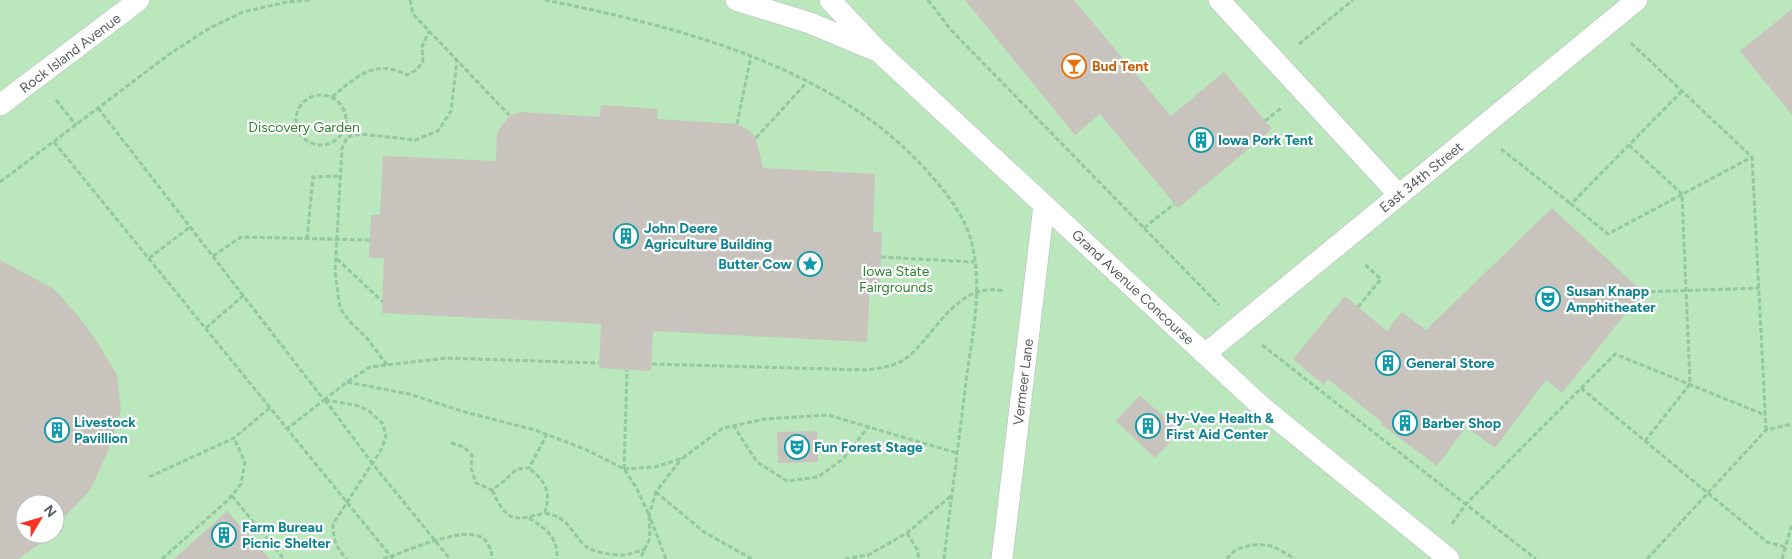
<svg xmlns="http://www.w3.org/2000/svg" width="1792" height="559" font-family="Figtree,sans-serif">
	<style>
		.green { fill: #bae7bb; fill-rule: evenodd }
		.building { fill: #c8c4bd }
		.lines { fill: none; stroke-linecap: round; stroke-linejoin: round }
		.lane-casing { stroke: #b6b9be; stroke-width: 22 }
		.path { stroke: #93c8a2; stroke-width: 3; stroke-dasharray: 5 2.5; stroke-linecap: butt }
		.lane { stroke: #fff; stroke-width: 21 }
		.labels { text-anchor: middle; stroke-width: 4.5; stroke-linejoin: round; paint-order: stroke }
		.street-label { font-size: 14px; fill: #595d62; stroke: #fff }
		.food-label { font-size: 14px; font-weight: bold; fill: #c56008; stroke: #fff; text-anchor: start }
		.park-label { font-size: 14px; fill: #2e8433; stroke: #fff }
		.culture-label { font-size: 14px; font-weight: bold; fill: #0d838f; stroke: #fff; text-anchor: start }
	</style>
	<rect width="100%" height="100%" fill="#edeae0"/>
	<path class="green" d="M 0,0 L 1792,0 L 1792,559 L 0,559 ZM 25,504 L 55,504 L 55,534 L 25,534 Z"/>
	<g class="building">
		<path d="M 965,0 L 1074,0 L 1171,116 L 1224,72 L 1272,129 L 1178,208 L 1100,114 L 1075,135 Z"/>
		<path d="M 1792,9 L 1792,115 L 1740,51 Z"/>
		<path d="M 601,105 L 658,109 L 657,119 L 737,124 L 750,131 L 756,138 L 763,168 L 875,174 L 873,232 L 882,232 L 881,257 L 880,283 L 870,283 L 867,342 L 653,331 L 651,371 L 599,368 L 601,324 L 382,313 L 384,258 L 369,258 L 371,215 L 380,215 L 383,156 L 496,161 L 497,132 L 510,115 L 522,112 L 600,117 Z"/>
		<path d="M 1552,208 L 1643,292 L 1562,393 L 1546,380 L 1495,448 L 1466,427 L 1437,466 L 1381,424 L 1383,423 L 1328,379 L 1324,385 L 1293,359 L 1345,296 L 1387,331 L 1402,312 L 1426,330 Z"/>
		<path d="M 0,260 L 54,289 L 80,318 L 99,345 L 117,375 L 121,410 L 108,451 L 91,489 L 55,527 L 55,504 L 25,504 L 25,534 L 48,534 L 38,545 L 18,559 L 0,559 Z"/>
		<path d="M 1140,395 L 1180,432 L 1155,458 L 1116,421 Z"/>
		<path d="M 817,431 L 818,462 L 778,463 L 777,432 Z"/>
		<path d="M 227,511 L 270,559 L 174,559 Z"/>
	</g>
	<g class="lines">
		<defs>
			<g id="lane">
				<path d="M 736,0 L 810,23 L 872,49"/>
				<path d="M 830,0 L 878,51 L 1261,406 L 1449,559"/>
				<path d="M 1219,0 L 1399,195"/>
				<path d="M 0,105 L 139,0"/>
				<path d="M 1205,354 L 1637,0"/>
				<path d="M 1002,559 L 1044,205"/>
			</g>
		</defs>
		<use href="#lane" class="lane-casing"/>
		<g class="path">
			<path d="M 410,0 L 413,14 L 509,115"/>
			<path d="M 545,0 C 679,27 832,65 927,171 C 946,192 965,216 972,244 C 983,290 972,336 966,381 C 959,440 951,500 944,559"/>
			<path d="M 928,0 L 951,30 L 1219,305"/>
			<path d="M 1631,43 L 1752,157 L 1766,430"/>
			<path d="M 1299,44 L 1353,0"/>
			<path d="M 1682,91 L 1571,204 L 1608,234 L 1752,157"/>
			<circle cx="321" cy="120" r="25"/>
			<path d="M 332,97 C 356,77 375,58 407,75 L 416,70 L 423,62 L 422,47 L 429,31"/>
			<path d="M 56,100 L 76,125"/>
			<path d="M 98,108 L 324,400 L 288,428"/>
			<path d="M 1265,121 L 1281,108"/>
			<path d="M 737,124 L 751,56"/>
			<path d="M 756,138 L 807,82"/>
			<path d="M 54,142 L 393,559"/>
			<path d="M 1629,145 L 1682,194 L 1690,384 L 1645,441"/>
			<path d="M 1501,149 L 1571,204"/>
			<path d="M 0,182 L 171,53 L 210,28 L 243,12 L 287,2 L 310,0"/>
			<path d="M 1144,228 L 1174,204"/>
			<path d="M 307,239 L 313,177 L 341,176"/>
			<path d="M 213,256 L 241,237 L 370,240"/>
			<path d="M 881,257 L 974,262"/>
			<path d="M 149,258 L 190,227"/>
			<path d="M 337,259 L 383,302"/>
			<path d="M 1643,292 L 1759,288"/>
			<path d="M 1358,307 L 1381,279 L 1363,263"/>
			<path d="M 206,328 L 244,295"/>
			<path d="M 1262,345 L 1536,559"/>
			<path d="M 652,364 L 865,370 C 880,368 895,367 908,357 C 937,332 958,281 1003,291"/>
			<path d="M 387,365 L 366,337 L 351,323 L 340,308 L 335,272 L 342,149 L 347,137 L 361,134 L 415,140 L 438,131 L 451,111 L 457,60"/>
			<path d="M 347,382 L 409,394 L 465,412 L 535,430 L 585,449 L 624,469 L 636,487 L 649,515 L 650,538 L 640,559"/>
			<path d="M 1581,388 L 1767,542 L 1785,547"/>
			<path d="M 324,400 L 347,382 L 370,367 L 446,358 L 599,363"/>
			<path d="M 325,400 L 355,405 L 368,410 L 383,424 L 386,436 L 381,450 L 333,524 C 333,539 336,548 347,559"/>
			<path d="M 325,400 L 372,463 L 450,559"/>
			<path d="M 733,425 L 757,462 L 787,481 L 818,477 L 843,459 L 869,426"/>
			<path d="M 451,443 L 464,447 L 472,455 L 471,468 L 476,483 L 492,490 L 504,481 L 517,469 L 529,468 L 547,434"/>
			<path d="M 624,469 L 655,467 L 683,458 L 723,428 L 765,419 L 828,415 L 957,453"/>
			<path d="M 624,469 L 627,370"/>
			<path d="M 149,477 L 234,438 L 271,407"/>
			<path d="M 492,490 C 507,521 511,522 545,513 C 551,491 546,482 529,468"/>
			<path d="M 656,492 L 704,532 L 752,559"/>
			<path d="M 232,496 L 284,559"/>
			<path d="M 545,513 C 569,518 569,529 584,545 C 591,552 611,555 622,555 C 629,555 638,551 645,549"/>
			<path d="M 529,518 C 546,529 558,537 557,559"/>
			<path d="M 1452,524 L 1465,505 L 1615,354 L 1765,415"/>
			<path d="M 907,533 L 917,549 L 919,559"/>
			<path d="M 162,559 L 229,499 L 241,484 L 245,462 L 234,438"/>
			<path d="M 383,559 C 404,553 475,518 488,544 C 491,550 492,553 492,559"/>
			<path d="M 666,559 L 649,515 L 656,492 L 682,458"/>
			<path d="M 845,559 L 868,555 L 907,533 L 952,495"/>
			<path d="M 1227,559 C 1235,545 1260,542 1274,547 C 1281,550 1288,555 1295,559"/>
			<path d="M 1647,559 L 1766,430 L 1792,424"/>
			<path d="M 1782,559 L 1792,524"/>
		</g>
		<use href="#lane" class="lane"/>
	</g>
	<defs>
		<symbol id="bar-ring" viewBox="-11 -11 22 22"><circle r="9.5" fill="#fff" stroke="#e8710a" stroke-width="1.5"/><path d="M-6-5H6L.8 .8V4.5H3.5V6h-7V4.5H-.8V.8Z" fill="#e8710a"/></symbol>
		<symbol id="building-ring" viewBox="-11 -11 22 22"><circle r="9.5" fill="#fff" stroke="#0f9aa8" stroke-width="1.5"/><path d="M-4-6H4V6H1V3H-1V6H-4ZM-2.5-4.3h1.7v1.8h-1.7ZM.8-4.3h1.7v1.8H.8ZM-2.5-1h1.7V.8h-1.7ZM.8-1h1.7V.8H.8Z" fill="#0f9aa8"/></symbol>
		<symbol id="sight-ring" viewBox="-11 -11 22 22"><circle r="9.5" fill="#fff" stroke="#0f9aa8" stroke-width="1.5"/><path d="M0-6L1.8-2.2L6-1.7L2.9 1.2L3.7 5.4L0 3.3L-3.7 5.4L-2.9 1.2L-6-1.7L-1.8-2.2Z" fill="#0f9aa8"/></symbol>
		<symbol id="theatre-ring" viewBox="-11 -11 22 22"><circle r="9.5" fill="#fff" stroke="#0f9aa8" stroke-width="1.5"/><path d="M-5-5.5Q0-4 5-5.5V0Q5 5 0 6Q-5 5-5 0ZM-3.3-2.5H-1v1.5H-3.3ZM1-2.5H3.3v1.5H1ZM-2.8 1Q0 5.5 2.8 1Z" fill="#0f9aa8"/></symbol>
	</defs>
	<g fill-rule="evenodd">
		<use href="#bar-ring" x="1060" y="52" width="28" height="28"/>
		<use href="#building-ring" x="1187" y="126" width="28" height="28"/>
		<use href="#building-ring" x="612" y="222" width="28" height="28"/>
		<use href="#sight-ring" x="796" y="250" width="28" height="28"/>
		<use href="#theatre-ring" x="1534" y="285" width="28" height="28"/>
		<use href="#building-ring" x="1374" y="349" width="28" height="28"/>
		<use href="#building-ring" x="1391" y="409" width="28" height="28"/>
		<use href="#building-ring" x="1134" y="412" width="28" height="28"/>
		<use href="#building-ring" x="43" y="416" width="28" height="28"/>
		<use href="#theatre-ring" x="783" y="433" width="28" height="28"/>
		<use href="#building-ring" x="210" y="521" width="28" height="28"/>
	</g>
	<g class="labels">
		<g class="street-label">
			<text transform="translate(70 53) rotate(-37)" y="5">Rock Island Avenue</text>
			<text transform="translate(1421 177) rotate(-39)" y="5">East 34th Street</text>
			<text transform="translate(1133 287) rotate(43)" y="5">Grand Avenue Concourse</text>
			<text transform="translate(1023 382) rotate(-83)" y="5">Vermeer Lane</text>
		</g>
		<g class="food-label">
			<text x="1092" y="71">Bud Tent</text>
		</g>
		<g class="park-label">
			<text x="304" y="132">Discovery Garden</text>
			<text x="896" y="276">Iowa State<tspan x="896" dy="16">Fairgrounds</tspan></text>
		</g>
		<g class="culture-label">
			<text x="1218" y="145">Iowa Pork Tent</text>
			<text x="644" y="233">John Deere<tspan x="644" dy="16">Agriculture Building</tspan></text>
			<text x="792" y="269" text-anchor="end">Butter Cow</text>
			<text x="1566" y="296">Susan Knapp<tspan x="1566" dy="16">Amphitheater</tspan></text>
			<text x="1406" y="368">General Store</text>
			<text x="1166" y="423">Hy-Vee Health &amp;<tspan x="1166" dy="16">First Aid Center</tspan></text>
			<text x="74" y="427">Livestock<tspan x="74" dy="16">Pavillion</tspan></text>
			<text x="1422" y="428">Barber Shop</text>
			<text x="814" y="452">Fun Forest Stage</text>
			<text x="242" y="532">Farm Bureau<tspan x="242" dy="16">Picnic Shelter</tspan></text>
		</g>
	</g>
	<g transform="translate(40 519) rotate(52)"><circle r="24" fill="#ffffff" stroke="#bdbec0"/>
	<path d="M0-4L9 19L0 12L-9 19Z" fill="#f43320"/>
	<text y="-8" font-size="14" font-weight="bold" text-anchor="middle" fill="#595d62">N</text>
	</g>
</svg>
